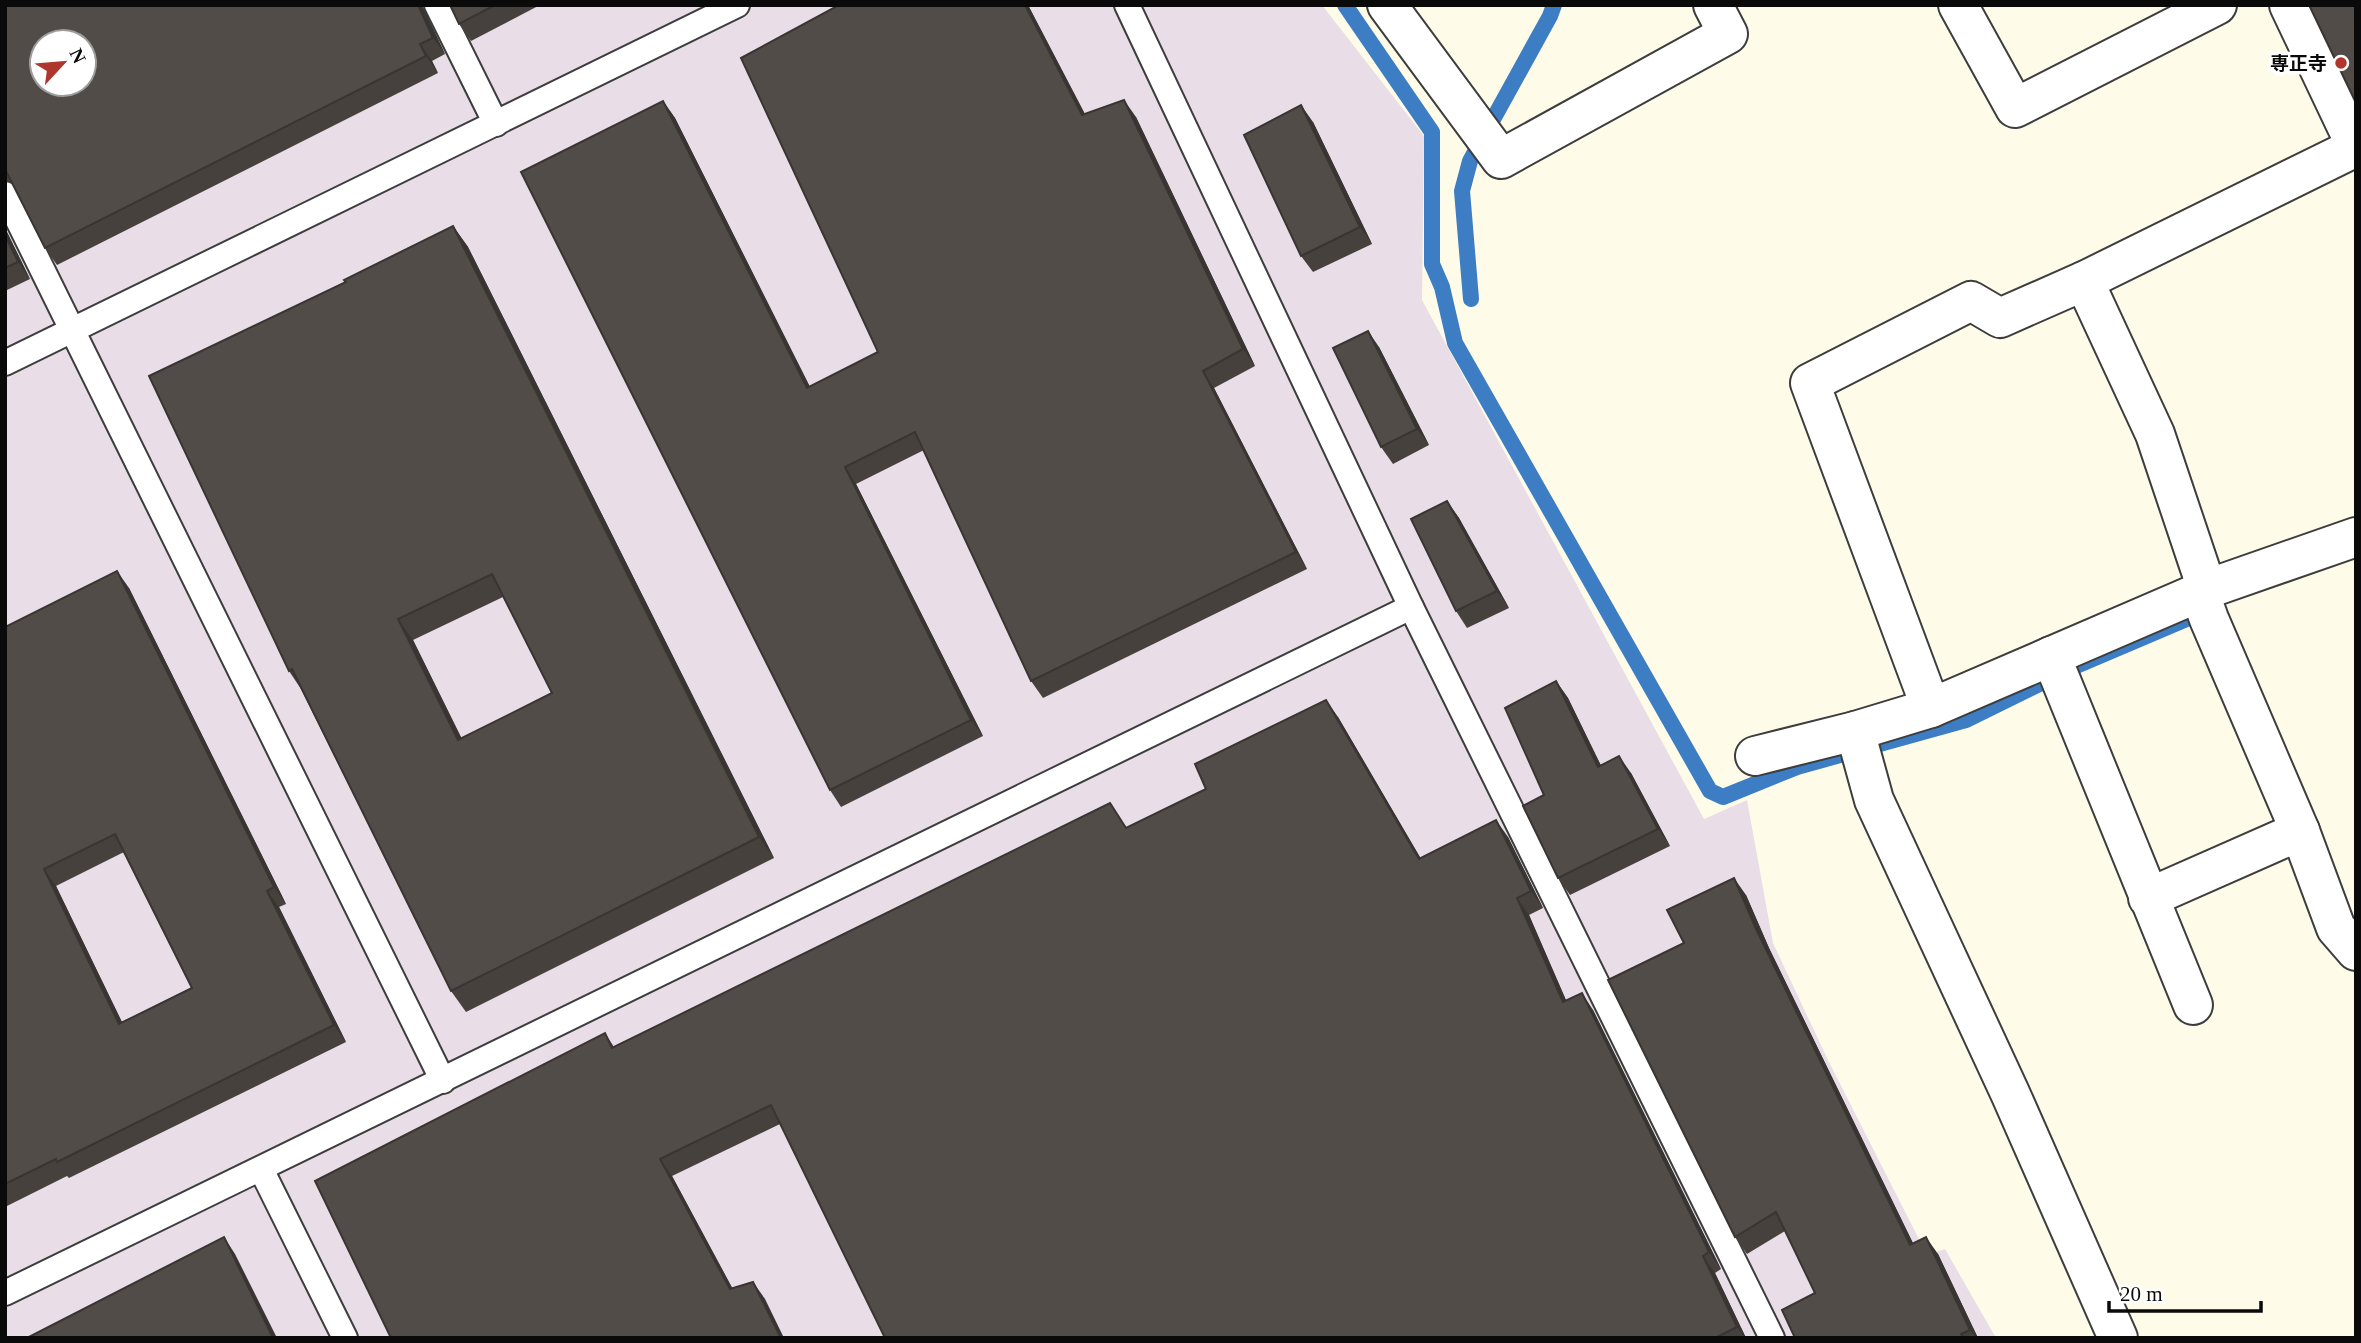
<svg xmlns="http://www.w3.org/2000/svg" width="2361" height="1343" font-family="'Times New Roman','Noto Sans JP',serif">
	<style>
		.industrial { fill: #e9dee8; fill-rule: evenodd }
		.lines { fill: none; stroke-linecap: round; stroke-linejoin: round }
		.stream { stroke: #3c7dc3; stroke-width: 16 }
		.lane-casing { stroke: #3d3d3d; stroke-width: 28 }
		.street-casing { stroke: #3d3d3d; stroke-width: 42 }
		.lane { stroke: #fff; stroke-width: 24 }
		.street { stroke: #fff; stroke-width: 38 }
		.wall { fill: #46413d; fill-rule: evenodd }
		.shaded-wall { fill: #393532 }
		.building { fill: #514c47; stroke: #393532; stroke-width: 2; fill-rule: evenodd }
		.poi-dot { fill: #af362c; stroke: #fff; stroke-width: 2.5 }
		.labels { text-anchor: middle; stroke-width: 7; stroke-linejoin: round; paint-order: stroke }
		.poi-label { font-size: 19px; font-weight: bold; fill: #0a0a0a; stroke: #fff; text-anchor: end }
	</style>
	<rect width="100%" height="100%" fill="#fefce8"/>
	<path class="industrial" d="M 5,5 L 1322,5 L 1424,136 L 1422,300 L 1704,819 L 1747,800 L 1773,943 L 1828,1060 L 1927,1255 L 1945,1249 L 1996,1338 L 5,1338 ZM 42,42 L 84,42 L 84,84 L 42,84 Z"/>
	<g class="lines">
		<g class="stream">
			<path d="M 1345,5 L 1432,132 L 1432,264 L 1442,287 L 1455,343 L 1710,791 L 1723,797 L 1797,767 L 1966,720 L 2074,667 L 2208,610"/>
			<path d="M 1471,299 L 1462,191 L 1470,161 L 1550,16 L 1554,5"/>
		</g>
		<defs>
			<g id="lane">
				<path d="M 437,5 L 496,124"/>
				<path d="M 1127,5 L 1411,607 L 1772,1338"/>
				<path d="M 5,194 L 443,1081"/>
				<path d="M 5,363 L 737,5"/>
				<path d="M 261,1169 L 345,1338"/>
				<path d="M 5,1293 L 1411,607"/>
			</g>
			<g id="street">
				<path d="M 1387,5 L 1501,159 L 1728,34 L 1713,5"/>
				<path d="M 1958,5 L 2015,108 L 2217,5"/>
				<path d="M 2289,5 L 2356,146"/>
				<path d="M 2084,281 L 2155,434 L 2207,589 L 2204,605 L 2209,619 L 2300,831 L 2336,928 L 2356,951"/>
				<path d="M 2051,656 L 2193,1005"/>
				<path d="M 1931,708 L 1810,383 L 1971,301 L 2000,318 L 2084,281 L 2356,147"/>
				<path d="M 1855,731 L 1874,800 L 2010,1093 L 2118,1338"/>
				<path d="M 1755,756 L 1855,731 L 1931,708 L 2207,589 L 2356,537"/>
				<path d="M 2148,898 L 2300,831"/>
			</g>
		</defs>
		<use href="#lane" class="lane-casing"/>
		<use href="#street" class="street-casing"/>
		<use href="#lane" class="lane"/>
		<use href="#street" class="street"/>
	</g>
	<g class="wall">
		<path d="M 5,5 L 422,5 L 445,54 L 432,61 L 438,73 L 57,265 L 45,248 L 13,183 L 5,180 Z"/>
		<path d="M 450,5 L 540,5 L 471,41 L 459,24 Z"/>
		<path d="M 839,5 L 1028,5 L 1085,114 L 1136,117 L 1255,366 L 1214,388 L 1307,569 L 1043,698 L 1031,681 L 924,450 L 856,484 L 983,736 L 841,807 L 830,790 L 663,101 L 675,118 L 810,387 L 878,352 Z"/>
		<path d="M 1313,122 L 1372,244 L 1313,272 L 1301,256 Z"/>
		<path d="M 453,226 L 468,247 L 774,858 L 466,1012 L 451,991 L 301,689 L 289,671 L 346,282 ZM 503,597 L 552,693 L 462,739 L 413,640 Z"/>
		<path d="M 5,228 L 30,279 L 5,291 Z"/>
		<path d="M 1379,347 L 1429,445 L 1393,464 L 1381,447 Z"/>
		<path d="M 1447,501 L 1459,518 L 1509,608 L 1467,628 L 1456,611 Z"/>
		<path d="M 129,588 L 286,904 L 279,907 L 346,1042 L 69,1178 L 67,1176 L 5,1207 L 5,627 ZM 124,852 L 192,988 L 122,1022 L 56,886 Z"/>
		<path d="M 1556,681 L 1568,698 L 1601,766 L 1631,773 L 1670,846 L 1570,895 L 1558,878 L 1544,795 Z"/>
		<path d="M 1338,717 L 1421,859 L 1508,837 L 1543,908 L 1529,915 L 1566,1000 L 1593,1010 L 1721,1269 L 1715,1273 L 1746,1338 L 885,1338 L 780,1124 L 672,1176 L 732,1288 L 765,1299 L 391,1338 L 605,1033 L 614,1047 L 1127,828 L 1206,789 Z"/>
		<path d="M 1746,895 L 1769,948 L 1913,1243 L 1938,1254 L 1978,1338 L 1795,1338 L 1815,1293 L 1785,1231 L 1747,1254 L 1735,1237 L 1684,943 Z"/>
	</g>
	<g class="shaded-wall">
		<path d="M 418,5 L 422,5 L 445,54 L 433,38 Z"/>
		<path d="M 1025,5 L 1028,5 L 1094,132 L 1082,115 Z"/>
		<path d="M 420,44 L 432,61 L 438,73 L 426,56 Z"/>
		<path d="M 1124,100 L 1136,117 L 1255,366 L 1243,349 Z"/>
		<path d="M 663,101 L 675,118 L 819,405 L 807,388 Z"/>
		<path d="M 1301,105 L 1313,122 L 1372,244 L 1360,227 Z"/>
		<path d="M 453,226 L 468,247 L 774,858 L 759,837 Z"/>
		<path d="M 5,228 L 30,279 L 18,262 L 5,235 Z"/>
		<path d="M 1368,331 L 1379,347 L 1429,445 L 1417,429 Z"/>
		<path d="M 1203,371 L 1214,388 L 1307,569 L 1296,552 Z"/>
		<path d="M 845,467 L 856,484 L 983,736 L 971,720 Z"/>
		<path d="M 1447,501 L 1459,518 L 1509,608 L 1497,591 Z"/>
		<path d="M 117,571 L 129,588 L 286,904 L 274,887 Z"/>
		<path d="M 398,619 L 413,640 L 473,762 L 458,740 Z"/>
		<path d="M 1556,681 L 1568,698 L 1610,784 L 1598,767 Z"/>
		<path d="M 1326,700 L 1338,717 L 1431,876 L 1419,859 Z"/>
		<path d="M 1619,756 L 1631,773 L 1670,846 L 1658,829 Z"/>
		<path d="M 1496,820 L 1508,837 L 1543,908 L 1531,891 Z"/>
		<path d="M 44,869 L 56,886 L 131,1041 L 119,1024 Z"/>
		<path d="M 1734,878 L 1746,895 L 1769,948 L 1922,1262 L 1910,1245 L 1757,931 Z"/>
		<path d="M 267,891 L 279,907 L 346,1042 L 334,1025 Z"/>
		<path d="M 1517,898 L 1529,915 L 1574,1019 L 1563,1002 Z"/>
		<path d="M 1582,993 L 1593,1010 L 1721,1269 L 1709,1252 Z"/>
		<path d="M 660,1159 L 672,1176 L 742,1306 L 730,1289 Z"/>
		<path d="M 224,1237 L 235,1254 L 277,1338 L 273,1338 Z"/>
		<path d="M 1926,1237 L 1938,1254 L 1978,1338 L 1976,1338 L 1970,1330 Z"/>
		<path d="M 1703,1256 L 1715,1273 L 1746,1338 L 1745,1338 L 1737,1327 Z"/>
		<path d="M 753,1282 L 765,1299 L 784,1338 L 781,1338 Z"/>
	</g>
	<g class="building">
		<path d="M 5,5 L 418,5 L 433,38 L 420,44 L 426,56 L 45,248 L 5,169 ZM 42,42 L 84,42 L 84,84 L 42,84 Z"/>
		<path d="M 450,5 L 495,5 L 459,24 Z"/>
		<path d="M 839,5 L 1025,5 L 1082,115 L 1124,100 L 1243,349 L 1203,371 L 1296,552 L 1031,681 L 915,432 L 845,467 L 971,720 L 830,790 L 521,172 L 663,101 L 807,388 L 878,352 L 741,58 Z"/>
		<path d="M 2309,5 L 2356,5 L 2356,103 Z"/>
		<path d="M 1301,105 L 1360,227 L 1301,256 L 1244,135 Z"/>
		<path d="M 453,226 L 759,837 L 451,991 L 292,669 L 289,671 L 149,376 L 346,282 L 344,280 ZM 492,574 L 552,693 L 458,740 L 398,619 Z"/>
		<path d="M 5,235 L 18,262 L 5,268 Z"/>
		<path d="M 1368,331 L 1417,429 L 1381,447 L 1333,348 Z"/>
		<path d="M 1447,501 L 1497,591 L 1456,611 L 1411,519 Z"/>
		<path d="M 117,571 L 274,887 L 267,891 L 334,1025 L 57,1162 L 56,1159 L 5,1184 L 5,627 ZM 115,834 L 192,988 L 119,1024 L 44,869 Z"/>
		<path d="M 1556,681 L 1598,767 L 1619,756 L 1658,829 L 1558,878 L 1523,806 L 1544,795 L 1505,708 Z"/>
		<path d="M 1326,700 L 1419,859 L 1496,820 L 1531,891 L 1517,898 L 1563,1002 L 1582,993 L 1709,1252 L 1703,1256 L 1737,1327 L 1715,1338 L 885,1338 L 771,1105 L 660,1159 L 730,1289 L 753,1282 L 781,1338 L 391,1338 L 315,1181 L 605,1033 L 612,1048 L 1110,803 L 1126,828 L 1206,789 L 1195,764 Z"/>
		<path d="M 1734,878 L 1757,931 L 1910,1245 L 1926,1237 L 1970,1330 L 1961,1334 L 1963,1338 L 1795,1338 L 1782,1310 L 1815,1293 L 1776,1212 L 1735,1237 L 1608,980 L 1684,943 L 1667,910 Z"/>
		<path d="M 224,1237 L 273,1338 L 27,1338 Z"/>
	</g>
	<circle class="poi-dot" cx="2341" cy="63" r="7"/>
	<g class="labels">
		<g class="poi-label">
			<text x="2327" y="70">専正寺</text>
		</g>
	</g>
	<rect width="2361" height="1343" fill="none" stroke="#0a0a0a" stroke-width="14"/>
	<g transform="translate(63 63) rotate(64)"><circle r="33" fill="#ffffff" stroke="#9d9d9d" stroke-width="2"/>
	<path d="M0-5L12 26L0 18L-12 26Z" fill="#af362c"/>
	<text y="-10" font-size="19" font-weight="bold" text-anchor="middle" fill="#0a0a0a">N</text>
	</g>
	<path d="M2109 1301v10h152v-10" fill="none" stroke="#0a0a0a" stroke-width="3.5"/>
	<text x="2120" y="1301" font-size="21" fill="#0a0a0a" stroke="#ffffff" stroke-width="5" paint-order="stroke">20 m</text>
</svg>
